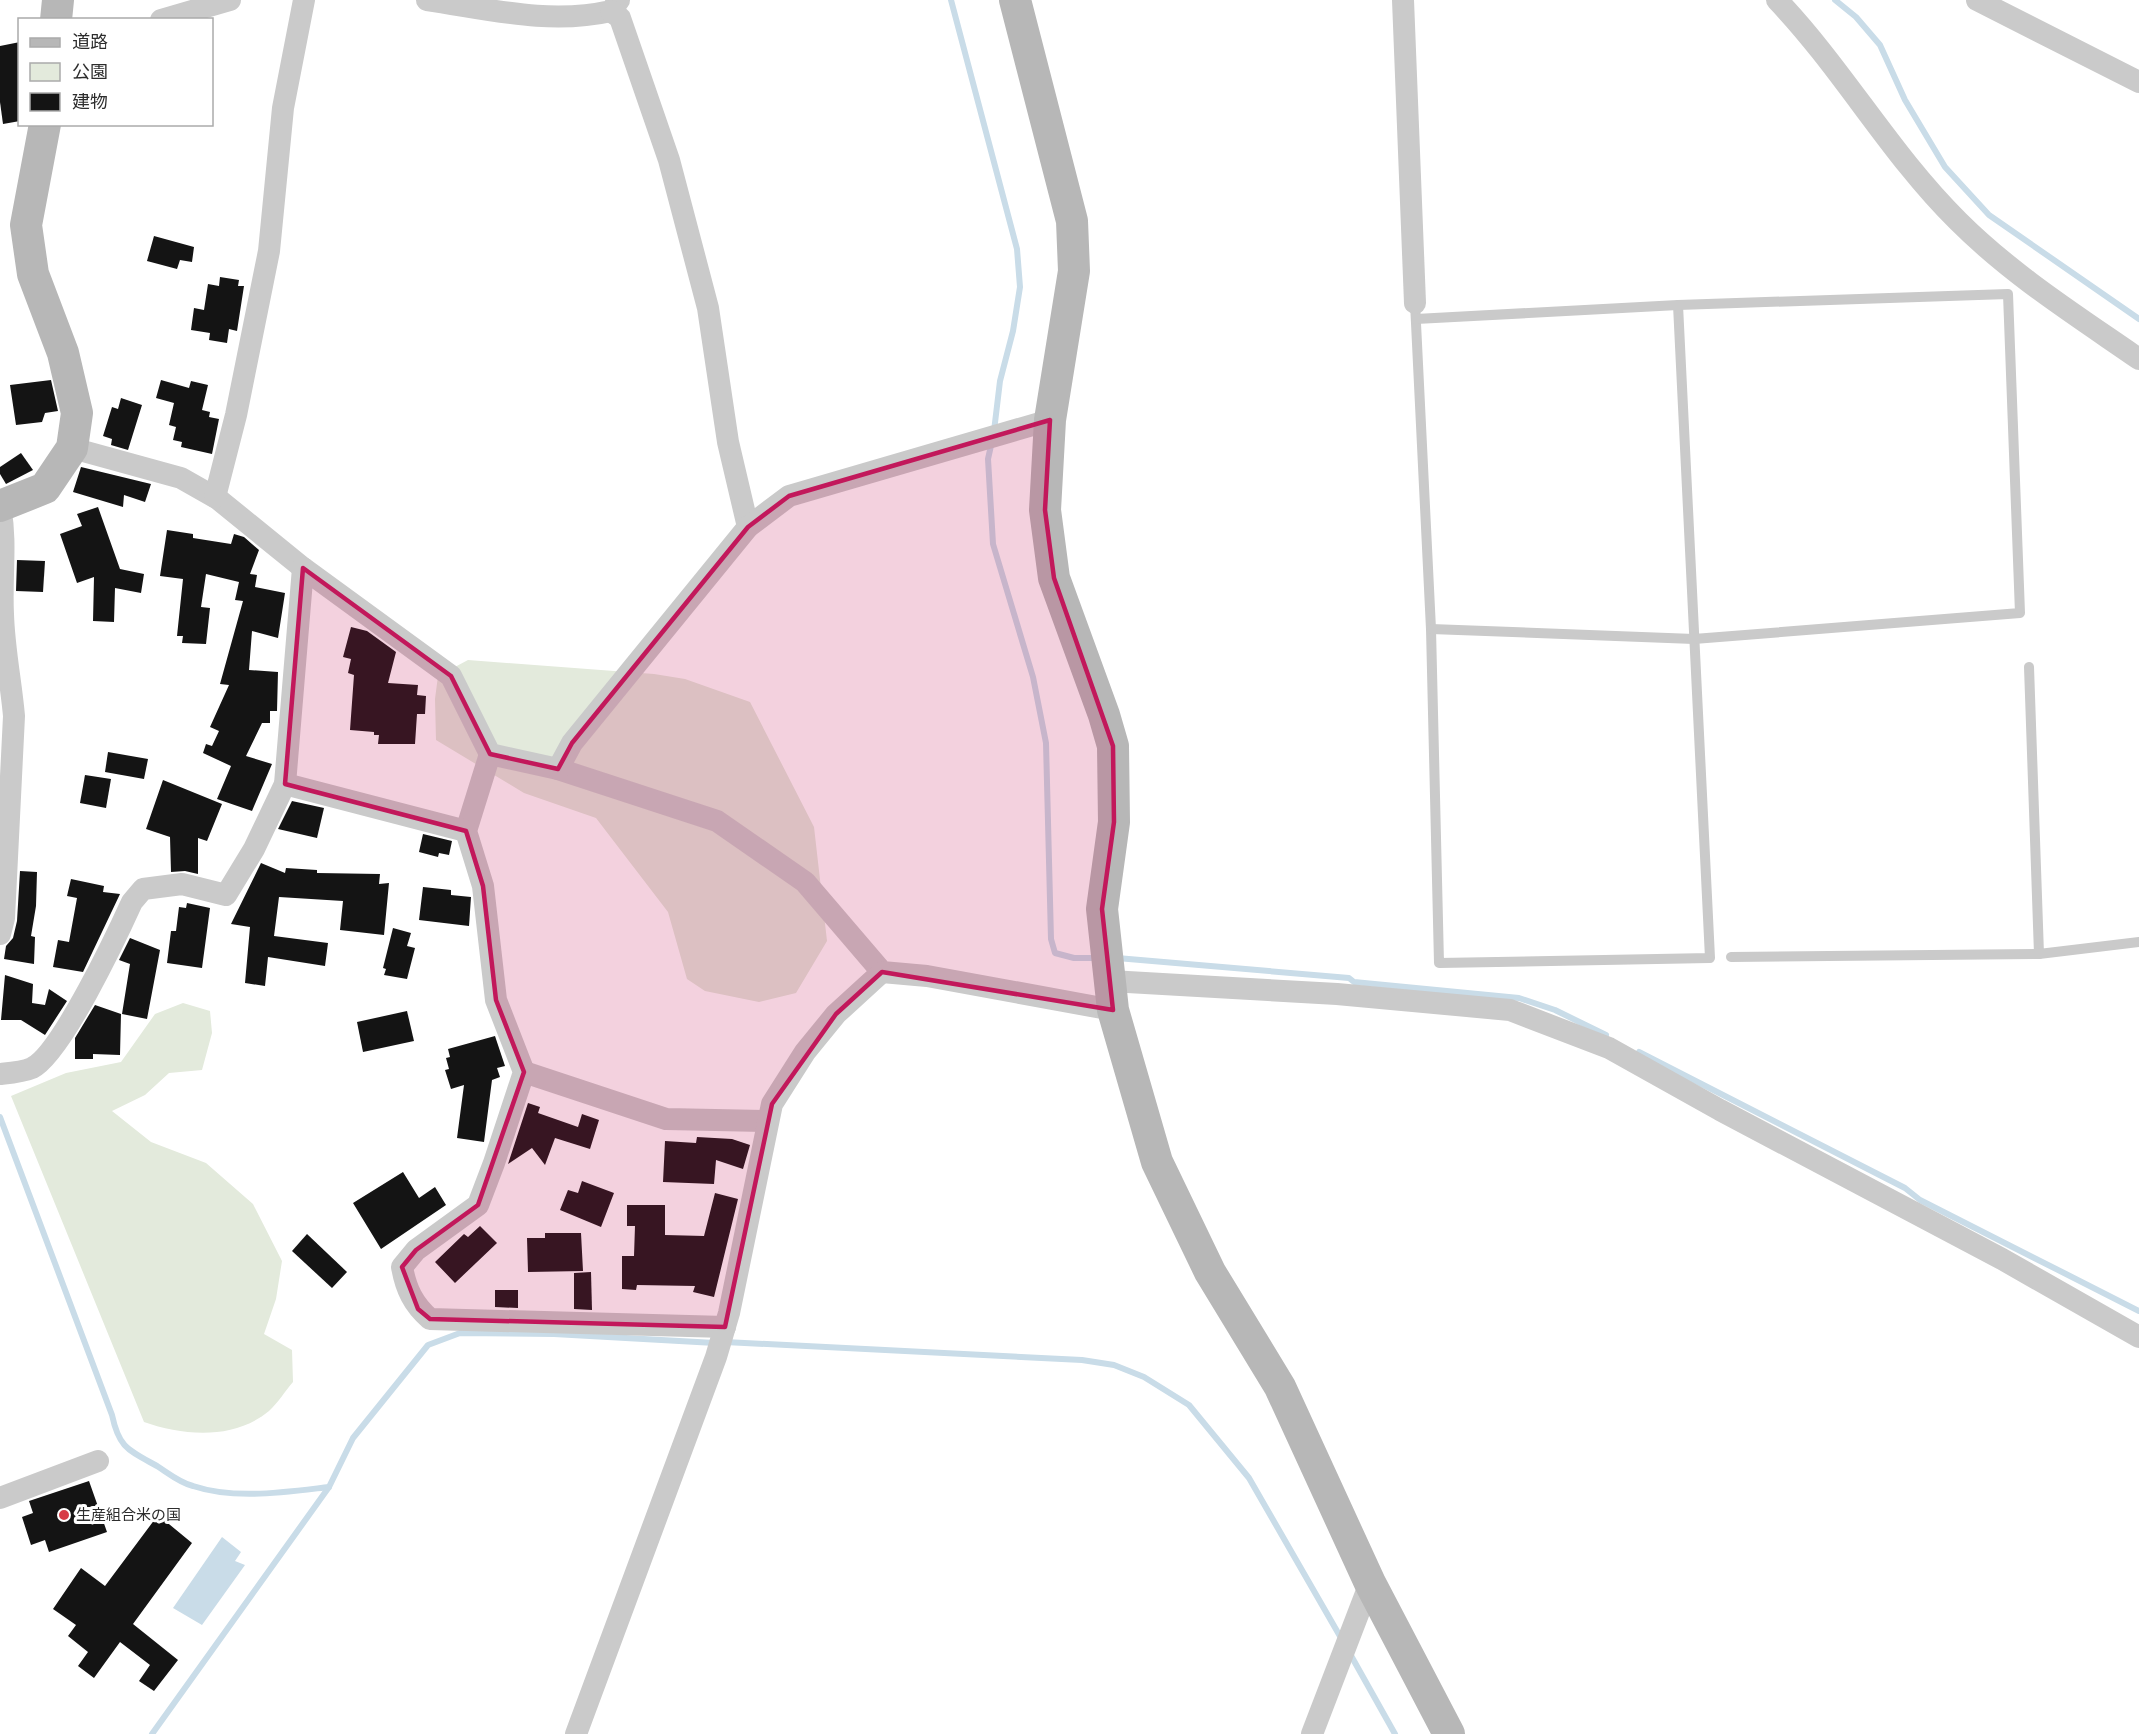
<svg xmlns="http://www.w3.org/2000/svg" width="2139" height="1734" font-family="'Archivo Narrow','Noto Sans JP',sans-serif">
	<style>
		.green { fill: #e3eadc }
		.water { fill: #c9dce8 }
		.lines { fill: none; stroke-linecap: round; stroke-linejoin: round }
		.stream { stroke: #c9dce8; stroke-width: 6 }
		.building { fill: #141414 }
		.lane { stroke: #cacaca; stroke-width: 10 }
		.street { stroke: #cacaca; stroke-width: 22 }
		.secondary { stroke: #b7b7b7; stroke-width: 32 }
		.marked { fill: #c2185b; fill-opacity: 0.2; stroke: #c2185b; stroke-width: 4.5; stroke-linejoin: round }
		.poi-dot { fill: #d73c46; stroke: #fff; stroke-width: 2 }
		.labels { text-anchor: middle; stroke-width: 6; stroke-linejoin: round; paint-order: stroke }
		.poi-label { font-size: 15px; fill: #2d2d2d; stroke: #fff; text-anchor: start }
	</style>
	<rect width="100%" height="100%" fill="#fff"/>
	<g class="green">
		<path d="M 468,660 L 654,674 L 685,679 L 750,702 L 814,827 L 827,941 L 796,993 L 759,1002 L 705,991 L 687,979 L 668,912 L 596,818 L 524,793 L 436,740 L 435,699 L 438,676 Z"/>
		<path d="M 183,1003 L 210,1011 L 212,1033 L 202,1070 L 169,1073 L 145,1095 L 112,1111 L 151,1142 L 206,1163 L 253,1204 L 282,1261 L 276,1299 L 264,1334 L 292,1350 L 293,1382 C 285,1391 278,1403 269,1411 C 234,1440 184,1436 144,1422 L 11,1096 L 66,1073 L 121,1062 L 155,1014 Z"/>
	</g>
	<path class="water" d="M 222,1537 L 241,1552 L 235,1561 L 245,1565 L 202,1625 L 173,1608 Z"/>
	<g class="lines">
		<g class="stream">
			<path d="M 951,0 L 1017,249 L 1020,287 L 1013,331 L 1000,381 L 994,431"/>
			<path d="M 1835,0 L 1856,17 L 1880,45 L 1905,100 L 1945,167 L 1989,215 L 2139,319"/>
			<path d="M 992,441 L 988,459 L 993,544 L 1033,677 L 1046,743 L 1051,939 L 1055,953 L 1074,958 L 1098,958"/>
			<path d="M 1117,958 L 1349,978 L 1354,982 L 1519,998 L 1555,1010 L 1606,1035"/>
			<path d="M 1639,1052 L 1905,1188 L 1920,1200 L 2139,1311"/>
			<path d="M 0,1117 L 112,1415 C 119,1448 128,1450 157,1466 C 168,1473 180,1483 193,1486 C 235,1500 286,1492 329,1487"/>
			<path d="M 725,1342 L 1082,1360 L 1114,1365 L 1144,1377 L 1189,1405 L 1249,1478 L 1341,1638"/>
			<path d="M 1349,1652 L 1395,1734"/>
			<path d="M 152,1734 L 329,1487 L 353,1438 L 428,1345 L 460,1333 L 554,1334 L 715,1343"/>
		</g>
	</g>
	<g class="building">
		<path d="M 20,42 L 20,121 L 3,124 L 0,102 L 0,46 Z"/>
		<path d="M 154,236 L 194,247 L 192,262 L 180,260 L 177,269 L 147,261 Z"/>
		<path d="M 220,277 L 239,280 L 238,286 L 244,286 L 237,331 L 229,329 L 227,343 L 209,340 L 210,333 L 191,330 L 194,308 L 204,310 L 208,284 L 219,286 Z"/>
		<path d="M 51,380 L 58,411 L 45,413 L 42,422 L 16,425 L 10,385 Z"/>
		<path d="M 161,380 L 189,388 L 191,381 L 208,385 L 202,410 L 210,412 L 209,417 L 219,419 L 212,454 L 181,447 L 182,442 L 173,440 L 176,427 L 169,425 L 174,403 L 156,398 Z"/>
		<path d="M 121,398 L 142,405 L 128,450 L 111,445 L 112,439 L 103,436 L 112,407 L 118,409 Z"/>
		<path d="M 21,453 L 33,470 L 6,484 L 0,474 L 0,467 Z"/>
		<path d="M 81,467 L 151,484 L 145,502 L 124,495 L 123,507 L 73,492 Z"/>
		<path d="M 98,507 L 120,569 L 144,574 L 141,593 L 115,588 L 114,622 L 93,621 L 94,577 L 77,583 L 60,534 L 82,526 L 77,514 Z"/>
		<path d="M 167,530 L 193,534 L 193,538 L 231,544 L 234,534 L 244,537 L 259,550 L 250,574 L 257,575 L 255,587 L 285,593 L 278,638 L 252,631 L 249,670 L 278,672 L 277,711 L 270,711 L 270,723 L 262,723 L 246,756 L 272,764 L 252,811 L 217,799 L 231,766 L 203,753 L 206,744 L 212,746 L 219,731 L 210,727 L 229,685 L 220,684 L 243,601 L 235,600 L 239,582 L 206,574 L 201,607 L 210,608 L 206,644 L 182,643 L 183,636 L 177,636 L 183,579 L 160,576 Z"/>
		<path d="M 17,560 L 45,561 L 43,592 L 16,591 Z"/>
		<path d="M 351,627 L 367,631 L 396,652 L 388,683 L 418,685 L 417,695 L 426,696 L 425,714 L 417,714 L 415,744 L 378,744 L 379,735 L 374,735 L 374,732 L 350,730 L 354,675 L 348,673 L 351,659 L 343,657 Z"/>
		<path d="M 108,752 L 148,759 L 144,779 L 105,772 Z"/>
		<path d="M 85,775 L 111,779 L 106,808 L 80,803 Z"/>
		<path d="M 163,780 L 222,804 L 207,841 L 198,838 L 198,874 L 185,871 L 171,872 L 170,837 L 146,829 Z"/>
		<path d="M 292,801 L 324,808 L 317,838 L 278,829 Z"/>
		<path d="M 423,834 L 452,841 L 449,855 L 439,853 L 438,857 L 419,852 Z"/>
		<path d="M 261,863 L 285,873 L 286,868 L 317,870 L 317,873 L 380,874 L 379,884 L 389,883 L 384,935 L 340,930 L 343,901 L 279,897 L 274,936 L 328,943 L 325,966 L 268,957 L 265,986 L 245,983 L 250,927 L 231,924 Z"/>
		<path d="M 20,871 L 37,872 L 36,906 L 31,936 L 35,937 L 34,964 L 4,959 L 6,946 L 13,938 L 17,921 Z"/>
		<path d="M 71,879 L 104,886 L 103,892 L 120,894 L 83,972 L 53,967 L 58,940 L 69,942 L 77,898 L 67,896 Z"/>
		<path d="M 423,887 L 451,890 L 451,895 L 471,897 L 469,926 L 419,920 Z"/>
		<path d="M 187,903 L 210,908 L 202,968 L 167,963 L 171,931 L 176,931 L 179,907 L 186,908 Z"/>
		<path d="M 393,928 L 411,933 L 407,946 L 415,948 L 407,979 L 384,975 L 386,969 L 383,968 Z"/>
		<path d="M 130,938 L 160,950 L 147,1019 L 122,1014 L 130,964 L 119,960 Z"/>
		<path d="M 5,975 L 33,984 L 32,1003 L 45,1005 L 49,989 L 67,1001 L 45,1035 L 21,1020 L 1,1020 Z"/>
		<path d="M 95,1005 L 121,1014 L 120,1055 L 93,1054 L 93,1059 L 75,1059 L 75,1038 Z"/>
		<path d="M 407,1011 L 414,1041 L 363,1052 L 357,1022 Z"/>
		<path d="M 495,1036 L 505,1066 L 497,1068 L 500,1077 L 492,1080 L 484,1142 L 457,1138 L 464,1085 L 451,1089 L 445,1070 L 449,1069 L 446,1058 L 450,1057 L 448,1049 Z"/>
		<path d="M 528,1103 L 540,1107 L 538,1113 L 578,1127 L 582,1114 L 599,1120 L 590,1149 L 555,1138 L 545,1165 L 532,1148 L 508,1164 Z"/>
		<path d="M 697,1137 L 732,1139 L 750,1145 L 743,1169 L 716,1160 L 714,1184 L 663,1182 L 665,1141 L 696,1143 Z"/>
		<path d="M 403,1172 L 419,1198 L 435,1187 L 446,1205 L 381,1249 L 353,1203 Z"/>
		<path d="M 582,1181 L 614,1193 L 601,1227 L 560,1210 L 568,1190 L 578,1193 Z"/>
		<path d="M 715,1193 L 738,1199 L 714,1297 L 693,1292 L 695,1286 L 637,1285 L 636,1290 L 622,1289 L 622,1256 L 634,1256 L 635,1226 L 627,1226 L 627,1205 L 665,1205 L 665,1235 L 704,1236 Z"/>
		<path d="M 480,1226 L 497,1243 L 455,1283 L 435,1262 L 464,1234 L 468,1237 Z"/>
		<path d="M 545,1233 L 581,1233 L 583,1271 L 528,1272 L 527,1238 L 545,1238 Z"/>
		<path d="M 307,1234 L 347,1272 L 332,1288 L 292,1251 Z"/>
		<path d="M 591,1272 L 592,1310 L 574,1309 L 574,1273 Z"/>
		<path d="M 495,1290 L 518,1290 L 518,1308 L 495,1307 Z"/>
		<path d="M 89,1481 L 107,1532 L 49,1552 L 45,1540 L 31,1545 L 22,1517 L 33,1513 L 29,1501 Z"/>
		<path d="M 158,1515 L 192,1543 L 133,1624 L 178,1660 L 154,1691 L 139,1681 L 150,1665 L 120,1642 L 94,1678 L 78,1666 L 88,1652 L 68,1636 L 76,1625 L 53,1609 L 81,1568 L 105,1586 Z"/>
	</g>
	<g class="lines">
		<g class="lane">
			<path d="M 1415,303 L 1431,629 L 1439,963 L 1710,958 L 1678,305"/>
			<path d="M 1416,319 L 1678,305 L 2008,294 L 2020,613 L 1694,639 L 1431,629"/>
			<path d="M 2029,667 L 2039,954"/>
			<path d="M 1731,957 L 2039,954 L 2139,942"/>
		</g>
		<g class="street">
			<path d="M 427,0 C 489,9 549,25 611,11 L 619,0"/>
			<path d="M 1403,0 L 1415,303"/>
			<path d="M 1777,0 C 1843,69 1890,154 1958,221 C 2012,275 2077,316 2139,359"/>
			<path d="M 1977,0 L 2139,82"/>
			<path d="M 611,11 L 620,18 L 669,160 L 708,308 L 728,442 L 748,527"/>
			<path d="M 161,20 L 230,0"/>
			<path d="M 72,448 L 181,478 L 218,499 L 303,568 L 451,676 L 490,754 L 558,769 L 717,821 L 805,882 L 882,972 L 927,976 L 1113,1010"/>
			<path d="M 215,497 L 236,415 L 269,251 L 283,108 L 304,0"/>
			<path d="M 490,754 L 466,831 L 483,886 L 496,1000 L 524,1072 L 494,1163 L 478,1205 L 416,1250 L 402,1267 C 406,1289 413,1304 430,1319 L 725,1327"/>
			<path d="M 558,769 L 572,743 L 748,527 L 789,496 L 1050,420"/>
			<path d="M 285,784 L 466,831"/>
			<path d="M 0,934 L 4,918 L 14,716 C 11,682 4,649 3,614 C 1,577 7,543 0,506"/>
			<path d="M 1110,981 L 1337,994 L 1510,1010 L 1609,1048 L 1720,1110 L 2002,1259 L 2139,1337"/>
			<path d="M 524,1072 L 666,1119 L 768,1121"/>
			<path d="M 0,1074 C 10,1073 23,1072 32,1068 C 61,1054 117,935 132,902 L 143,889 L 182,884 L 226,895 L 254,849 L 285,784 L 303,568"/>
			<path d="M 0,1498 L 98,1461"/>
			<path d="M 576,1734 L 716,1357 L 729,1313 L 772,1104 L 805,1052 L 836,1014 L 882,972"/>
			<path d="M 1312,1734 L 1370,1583"/>
		</g>
		<g class="secondary">
			<path d="M 1015,0 L 1072,221 L 1074,271 L 1050,420 L 1045,510 L 1054,578 L 1104,715 L 1113,746 L 1114,822 L 1102,909 L 1113,1010 L 1157,1162 L 1210,1272 L 1280,1387 L 1370,1583 L 1449,1734"/>
			<path d="M 56,20 L 58,0"/>
			<path d="M 0,506 L 45,488 L 72,448 L 77,413 L 63,353 L 33,274 L 26,225 L 45,124"/>
		</g>
	</g>
	<path class="marked" d="M 1050,420 L 1045,510 L 1054,578 L 1113,746 L 1114,822 L 1102,909 L 1113,1010 L 882,972 L 836,1014 L 772,1104 L 725,1327 L 430,1319 L 418,1309 L 402,1267 L 416,1250 L 478,1205 L 524,1072 L 496,1000 L 483,886 L 466,831 L 285,784 L 303,568 L 451,676 L 490,754 L 558,769 L 572,743 L 748,527 L 789,496 Z"/>
	<circle class="poi-dot" cx="64" cy="1515" r="6"/>
	<g class="labels">
		<g class="poi-label">
			<text x="76" y="1520">生産組合米の国</text>
		</g>
	</g>
	<rect x="18" y="18" width="195" height="108" fill="#ffffff" stroke="#ababab" stroke-width="1.5"/>
	<rect x="30" y="38" width="30" height="9" fill="#b7b7b7" stroke="#ababab" stroke-width="1.5"/>
	<text x="72" y="48" font-size="18" fill="#2d2d2d">道路</text>
	<rect x="30" y="63" width="30" height="18" fill="#e3eadc" stroke="#ababab" stroke-width="1.5"/>
	<text x="72" y="78" font-size="18" fill="#2d2d2d">公園</text>
	<rect x="30" y="93" width="30" height="18" fill="#141414" stroke="#ababab" stroke-width="1.5"/>
	<text x="72" y="108" font-size="18" fill="#2d2d2d">建物</text>
</svg>
